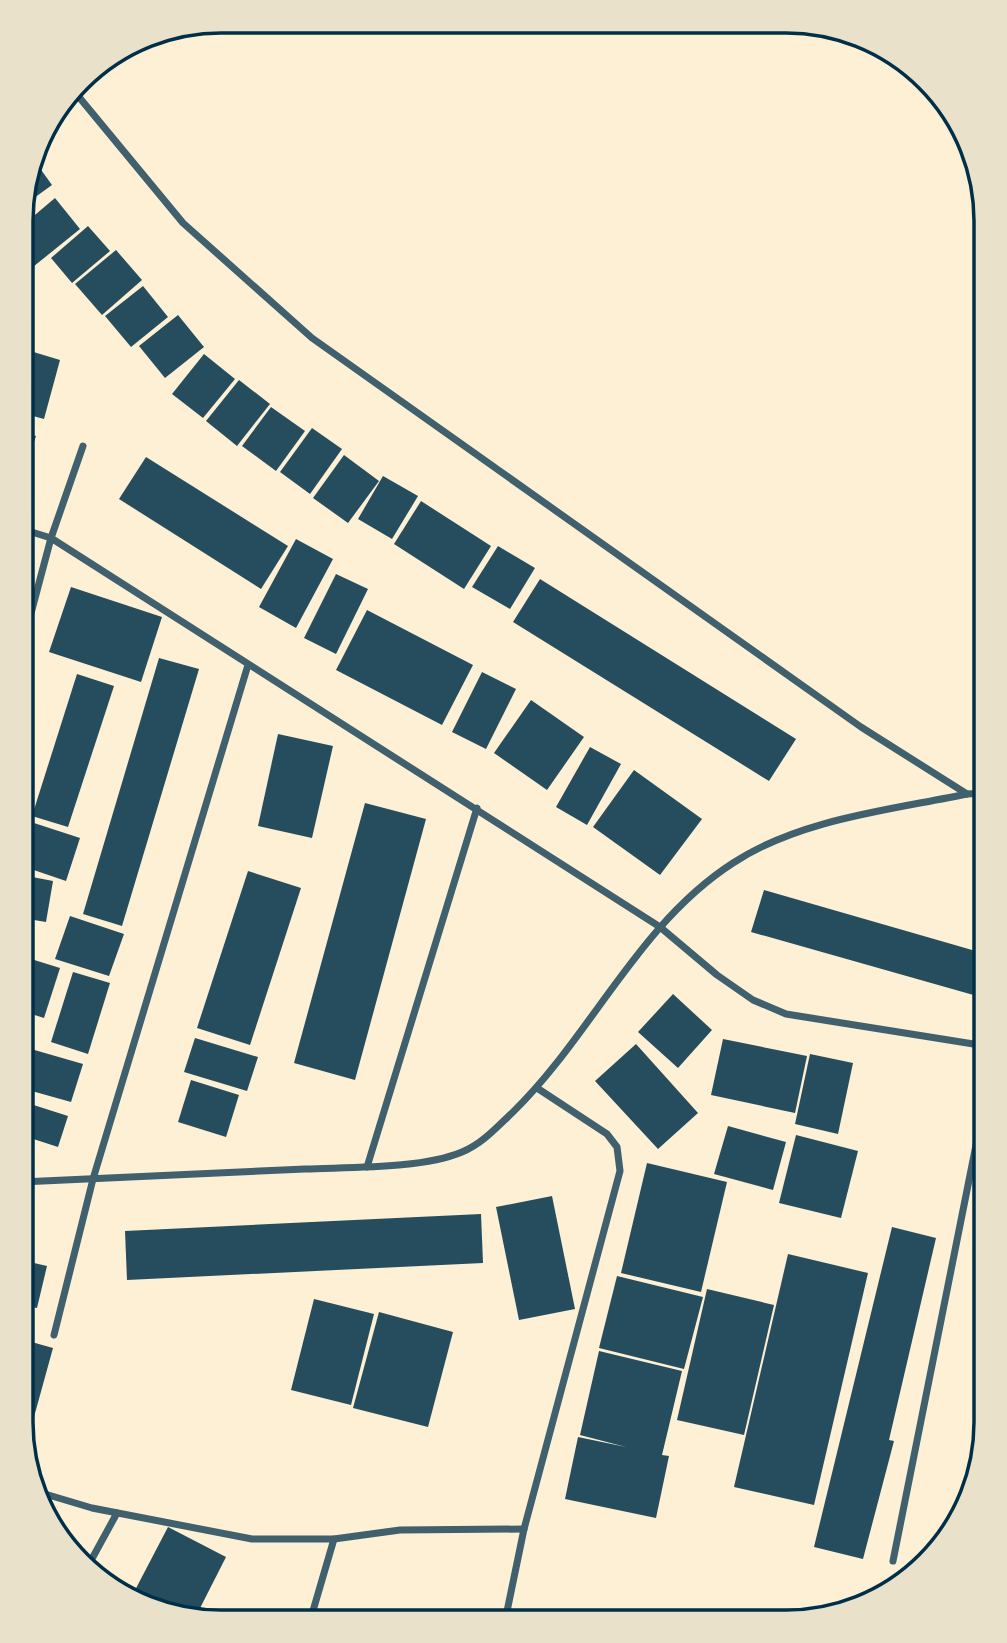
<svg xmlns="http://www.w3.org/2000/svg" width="1007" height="1643" font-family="'Times New Roman',serif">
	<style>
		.building { fill: #264d5e }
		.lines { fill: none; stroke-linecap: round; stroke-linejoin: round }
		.minor { stroke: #3f606c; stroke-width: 7 }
		.rim { fill: none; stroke: #003049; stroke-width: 3.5 }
	</style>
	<rect width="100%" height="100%" fill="#fdf0d5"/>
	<g class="building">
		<path d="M 34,160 L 52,185 L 23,206 L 23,196 Z"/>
		<path d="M 55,198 L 80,229 L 23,275 L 23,225 Z"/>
		<path d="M 88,226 L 110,251 L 72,283 L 51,258 Z"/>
		<path d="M 116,250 L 142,280 L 102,315 L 75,284 Z"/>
		<path d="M 143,286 L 168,317 L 131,347 L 105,316 Z"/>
		<path d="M 178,315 L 204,347 L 165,378 L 139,346 Z"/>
		<path d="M 27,350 L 60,360 L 44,419 L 22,413 L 22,367 Z"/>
		<path d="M 204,354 L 235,379 L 203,418 L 172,394 Z"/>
		<path d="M 239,380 L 270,404 L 237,446 L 206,421 Z"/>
		<path d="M 271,407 L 305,431 L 276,471 L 242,446 Z"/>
		<path d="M 312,428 L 342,449 L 310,494 L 280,472 Z"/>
		<path d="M 22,432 L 36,436 L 25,469 L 22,468 Z"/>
		<path d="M 344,455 L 379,481 L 348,523 L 313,498 Z"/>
		<path d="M 146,457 L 288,546 L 261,589 L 119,499 Z"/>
		<path d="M 383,476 L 418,496 L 392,539 L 358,519 Z"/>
		<path d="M 421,501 L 491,546 L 464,589 L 394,544 Z"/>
		<path d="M 296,539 L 333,559 L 296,628 L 259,607 Z"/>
		<path d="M 498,546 L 535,568 L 510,609 L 472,587 Z"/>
		<path d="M 336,574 L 368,589 L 336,654 L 304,638 Z"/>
		<path d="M 540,579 L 796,739 L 769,781 L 513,622 Z"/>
		<path d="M 71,587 L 162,617 L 141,682 L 49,652 Z"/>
		<path d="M 367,610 L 473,665 L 442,725 L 336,670 Z"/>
		<path d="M 159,658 L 199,669 L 122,926 L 83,914 Z"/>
		<path d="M 482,672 L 516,689 L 486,749 L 452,732 Z"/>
		<path d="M 77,674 L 114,686 L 68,827 L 32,816 Z"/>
		<path d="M 531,700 L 584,737 L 547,790 L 494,753 Z"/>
		<path d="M 278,734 L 333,746 L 312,838 L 258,826 Z"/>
		<path d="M 590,747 L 621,764 L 587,825 L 556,807 Z"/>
		<path d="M 634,770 L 702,819 L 660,875 L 593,827 Z"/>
		<path d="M 365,803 L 426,819 L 355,1080 L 294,1063 Z"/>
		<path d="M 34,823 L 80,838 L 66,881 L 22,866 Z"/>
		<path d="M 248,871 L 301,888 L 250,1045 L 197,1028 Z"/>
		<path d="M 22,875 L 53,881 L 46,922 L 22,918 Z"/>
		<path d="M 764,890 L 986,954 L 986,967 L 977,996 L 751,932 Z"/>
		<path d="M 70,916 L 124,934 L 109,976 L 55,959 Z"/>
		<path d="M 22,928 L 31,931 L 22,961 Z"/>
		<path d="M 31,959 L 60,968 L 44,1018 L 22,1011 L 22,988 Z"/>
		<path d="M 73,972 L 110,983 L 88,1054 L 51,1042 Z"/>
		<path d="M 673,994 L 712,1030 L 678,1068 L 638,1032 Z"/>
		<path d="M 22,1017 L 28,1018 L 23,1041 L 22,1041 Z"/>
		<path d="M 195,1038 L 258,1057 L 247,1091 L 184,1072 Z"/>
		<path d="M 723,1039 L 807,1056 L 795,1113 L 711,1095 Z"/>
		<path d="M 636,1044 L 698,1113 L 658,1149 L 595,1081 Z"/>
		<path d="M 31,1049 L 83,1064 L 71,1102 L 21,1088 Z"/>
		<path d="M 810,1054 L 853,1063 L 838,1134 L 795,1124 Z"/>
		<path d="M 191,1080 L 239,1095 L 226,1137 L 178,1122 Z"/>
		<path d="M 21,1101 L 68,1116 L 58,1147 L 21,1135 Z"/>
		<path d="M 728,1126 L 786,1142 L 773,1190 L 714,1174 Z"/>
		<path d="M 796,1135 L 858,1151 L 841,1218 L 779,1203 Z"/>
		<path d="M 647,1163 L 727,1182 L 701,1292 L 621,1273 Z"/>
		<path d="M 552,1196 L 575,1309 L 519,1320 L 496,1207 Z"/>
		<path d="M 481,1214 L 483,1263 L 127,1280 L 125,1231 Z"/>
		<path d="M 892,1227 L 936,1238 L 889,1440 L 894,1441 L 863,1559 L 814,1547 Z"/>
		<path d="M 788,1254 L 868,1273 L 814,1505 L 734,1487 Z"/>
		<path d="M 21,1260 L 47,1266 L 37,1308 L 21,1305 Z"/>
		<path d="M 617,1276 L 703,1297 L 684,1369 L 599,1348 Z"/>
		<path d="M 707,1289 L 774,1305 L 744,1435 L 677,1420 Z"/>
		<path d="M 314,1299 L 374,1314 L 351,1405 L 291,1390 Z"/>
		<path d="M 379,1312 L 453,1332 L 428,1427 L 353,1408 Z"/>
		<path d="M 21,1339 L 53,1348 L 26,1446 L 21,1422 Z"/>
		<path d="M 599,1351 L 682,1371 L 662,1455 L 669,1456 L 656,1518 L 565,1499 L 578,1437 L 626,1447 L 580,1435 Z"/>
		<path d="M 168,1527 L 226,1557 L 194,1620 L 133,1594 Z"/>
	</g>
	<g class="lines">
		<g class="minor">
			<path d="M 74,91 L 183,223 L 312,338 L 861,727 L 967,794"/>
			<path d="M 22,529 L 51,538 L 660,927 L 717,975 L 753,1000 L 786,1014 L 986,1046"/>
			<path d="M 22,647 L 51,538 L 83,446"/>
			<path d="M 367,1167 L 477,808"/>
			<path d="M 21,1182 C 116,1178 211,1174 305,1169 C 350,1167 422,1169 462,1152 C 482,1144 497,1127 513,1112 C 592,1035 638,924 733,863 C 800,819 890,810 967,794 L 986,793"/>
			<path d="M 54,1335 L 93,1179 L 248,665"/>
			<path d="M 35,1491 L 92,1508 L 252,1539 L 334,1539 L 400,1530 L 524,1529"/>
			<path d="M 893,1561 L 986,1095"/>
			<path d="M 88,1566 L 117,1513"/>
			<path d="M 310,1621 L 334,1539"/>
			<path d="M 505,1621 L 524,1529 L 620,1171 L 617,1147 L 607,1134 L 537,1088"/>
		</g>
	</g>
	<path d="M0 0H1007V1643H0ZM221 33H786A188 188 0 0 1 974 221V1422A188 188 0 0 1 786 1610H221A188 188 0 0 1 33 1422V221A188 188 0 0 1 221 33Z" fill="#e9e1ca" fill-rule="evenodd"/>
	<path class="rim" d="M221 33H786A188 188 0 0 1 974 221V1422A188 188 0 0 1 786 1610H221A188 188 0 0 1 33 1422V221A188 188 0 0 1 221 33Z"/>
</svg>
